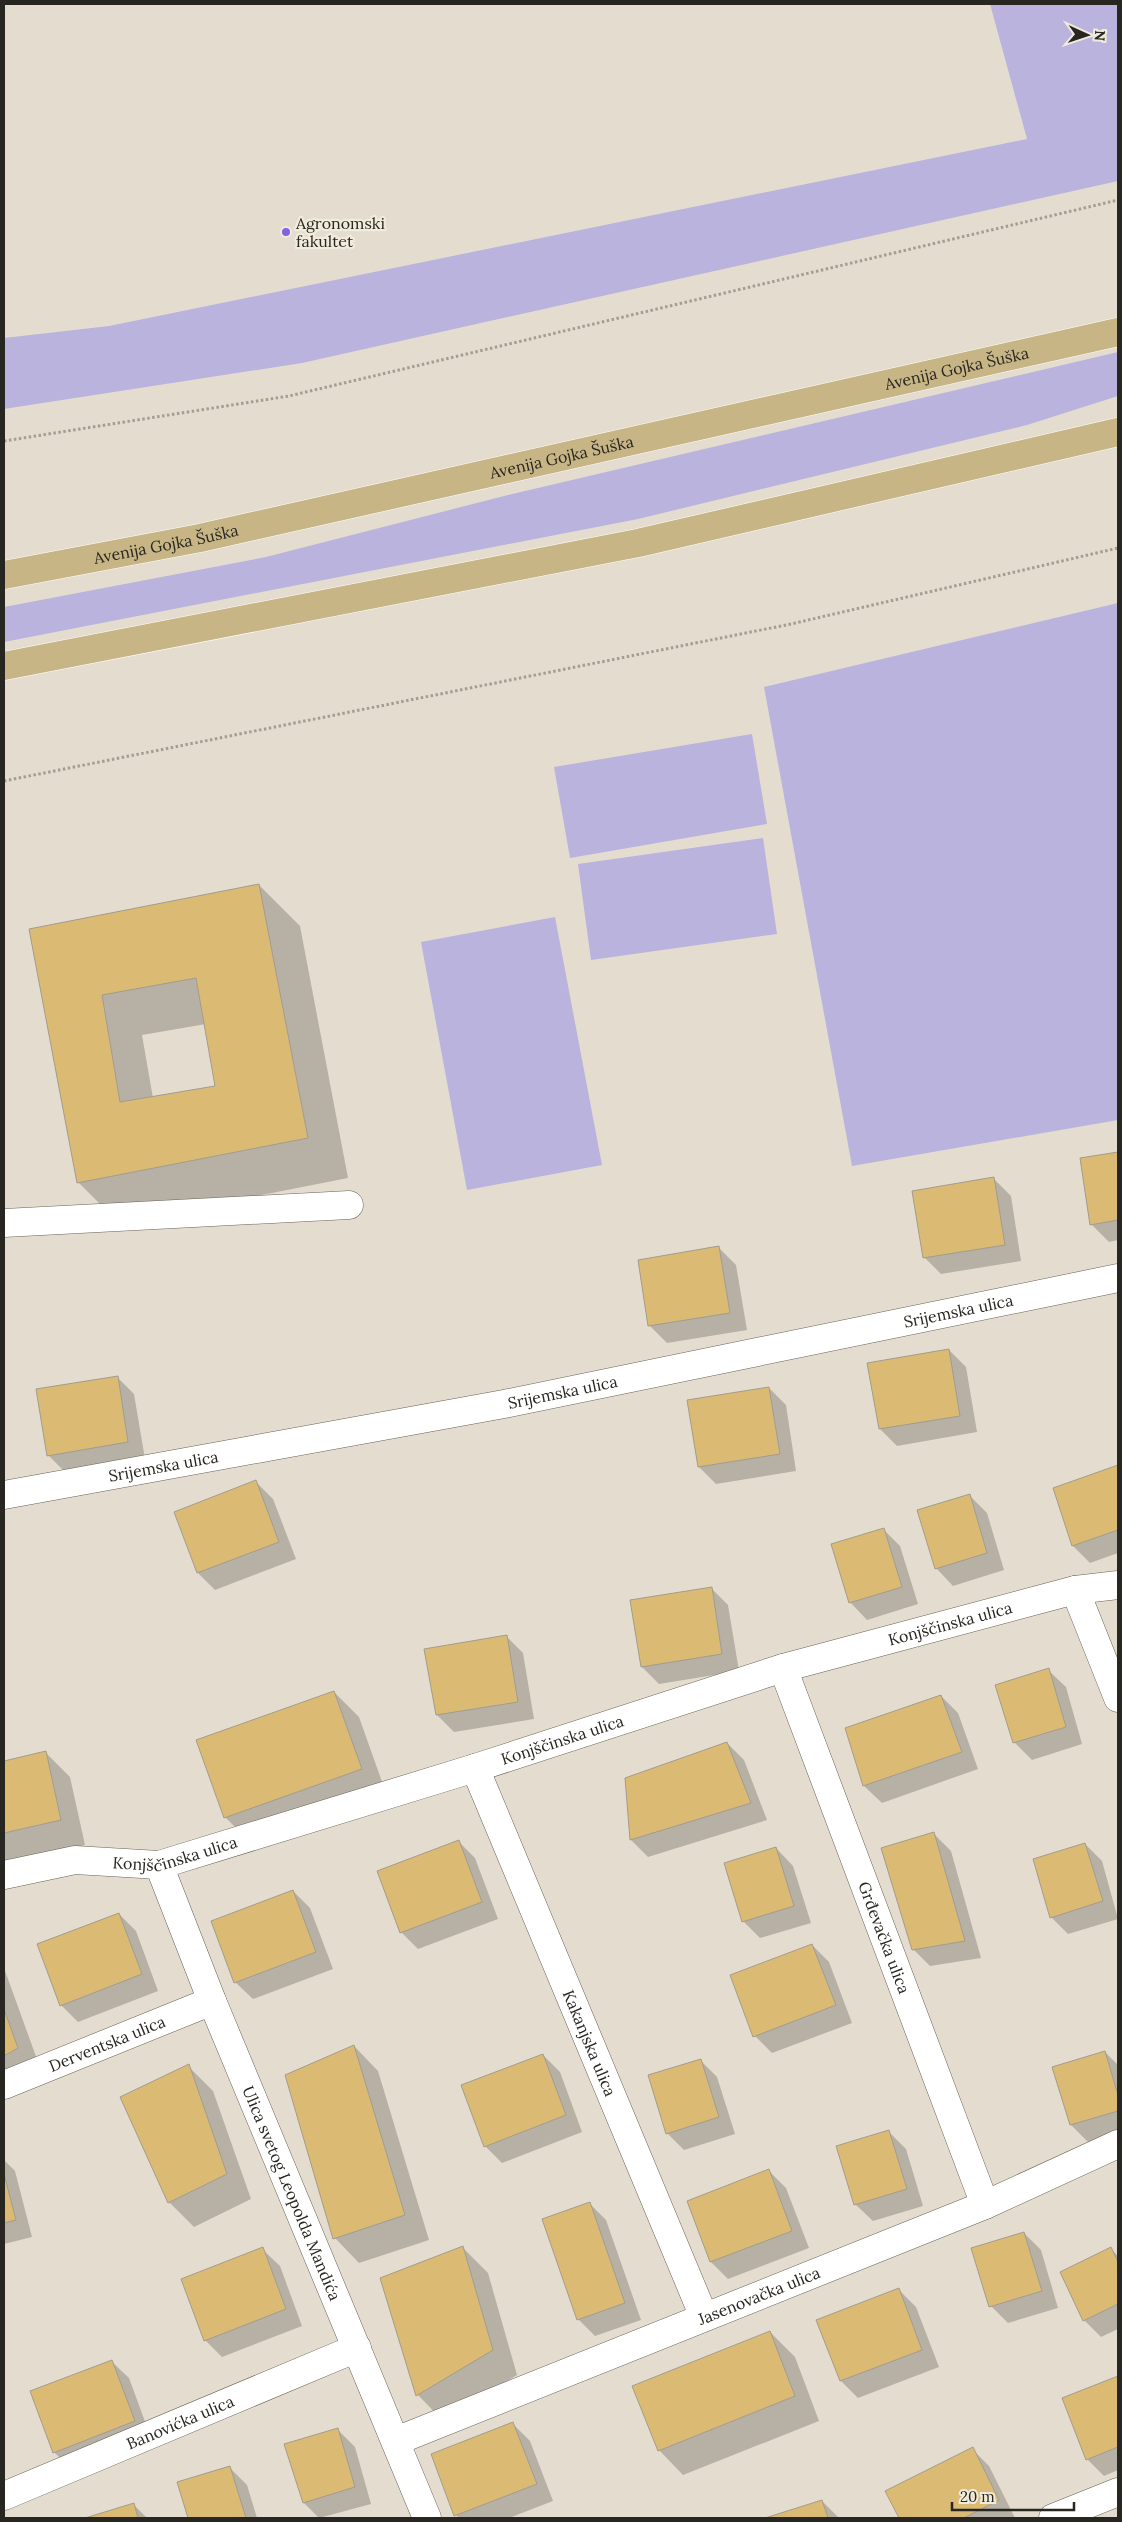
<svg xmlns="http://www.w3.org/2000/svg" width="1122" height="2522" font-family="Lora,serif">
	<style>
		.green { fill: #bab3de }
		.shadow { fill: #0003; fill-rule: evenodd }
		.building { fill: #dbba73; stroke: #a29c8f; fill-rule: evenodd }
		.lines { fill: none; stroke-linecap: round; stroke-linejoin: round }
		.minor-casing { stroke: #686256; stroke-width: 29 }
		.major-casing { stroke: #fff; stroke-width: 29 }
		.path { stroke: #a39e93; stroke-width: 3; stroke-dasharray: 2.5 2.5; stroke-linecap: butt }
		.minor { stroke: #fff; stroke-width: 28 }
		.major { stroke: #c8b586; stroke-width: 28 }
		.poi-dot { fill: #8362dd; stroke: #f1ebdc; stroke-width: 2 }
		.labels { text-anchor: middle; stroke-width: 4.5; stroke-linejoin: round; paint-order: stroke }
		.poi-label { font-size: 16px; fill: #282621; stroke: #f1ebdc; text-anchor: start }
		.street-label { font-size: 16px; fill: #282621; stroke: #f1ebdc }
	</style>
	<rect width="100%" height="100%" fill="#e4ddcf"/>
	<g class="green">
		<path d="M 990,4 L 1118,4 L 1118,181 L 302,363 L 4,409 L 4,338 L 109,326 L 1027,139 Z"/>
		<path d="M 1118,352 L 1118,396 L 1027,425 L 638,519 L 4,642 L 4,607 L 266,557 L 504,496 Z"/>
		<path d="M 1118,603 L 1118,1120 L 852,1166 L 764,687 Z"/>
		<path d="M 752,734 L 767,824 L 570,858 L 554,767 Z"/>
		<path d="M 763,838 L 777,934 L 591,960 L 578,864 Z"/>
		<path d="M 555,917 L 602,1165 L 467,1190 L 421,942 Z"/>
	</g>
	<g class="shadow">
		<path d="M 259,885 L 300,926 L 348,1178 L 119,1223 L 78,1182 L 30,930 ZM 206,1024 L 217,1087 L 153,1098 L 142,1035 Z"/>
		<path d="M 1118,1153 L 1118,1240 L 1109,1242 L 1092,1225 L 1081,1159 Z"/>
		<path d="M 994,1179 L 1011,1196 L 1021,1261 L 941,1274 L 924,1257 Z"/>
		<path d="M 719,1248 L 736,1265 L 747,1330 L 667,1343 L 650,1326 L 639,1261 Z"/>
		<path d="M 949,1350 L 966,1367 L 977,1432 L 897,1446 L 880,1429 Z"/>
		<path d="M 117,1377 L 134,1394 L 145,1459 L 65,1472 L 48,1455 Z"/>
		<path d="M 769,1388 L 786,1405 L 796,1471 L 716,1484 L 699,1467 Z"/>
		<path d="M 1118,1467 L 1118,1553 L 1090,1563 L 1073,1546 L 1055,1488 Z"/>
		<path d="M 256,1482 L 273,1499 L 296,1559 L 215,1590 L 198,1573 L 176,1512 Z"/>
		<path d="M 970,1496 L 987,1513 L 1004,1570 L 953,1586 L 936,1568 Z"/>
		<path d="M 883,1529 L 900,1546 L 918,1604 L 867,1620 L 850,1602 Z"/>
		<path d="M 711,1588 L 728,1605 L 739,1671 L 659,1684 L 642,1667 L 631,1601 Z"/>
		<path d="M 506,1636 L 523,1653 L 534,1719 L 454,1732 L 437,1715 Z"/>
		<path d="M 1048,1670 L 1066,1687 L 1082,1744 L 1032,1760 L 1015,1743 L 997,1685 Z"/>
		<path d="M 334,1692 L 359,1717 L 386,1793 L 250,1842 L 225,1817 Z"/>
		<path d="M 941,1696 L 958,1713 L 978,1769 L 882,1803 L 864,1786 L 847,1729 Z"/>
		<path d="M 727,1743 L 744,1760 L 767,1820 L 648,1857 L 631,1840 L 626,1779 Z"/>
		<path d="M 45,1752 L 70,1777 L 85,1845 L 4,1864 L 4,1762 Z"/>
		<path d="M 934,1834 L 951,1851 L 981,1958 L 930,1966 L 913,1949 Z"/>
		<path d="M 458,1841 L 475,1858 L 498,1919 L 418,1949 L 401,1932 Z"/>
		<path d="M 1085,1844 L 1102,1861 L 1118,1919 L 1068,1934 L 1051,1917 Z"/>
		<path d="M 776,1848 L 793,1866 L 811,1923 L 760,1938 L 743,1921 Z"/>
		<path d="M 293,1891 L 310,1908 L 333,1969 L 253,1999 L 235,1982 Z"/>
		<path d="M 119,1914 L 136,1931 L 158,1991 L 78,2022 L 61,2005 Z"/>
		<path d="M 812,1945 L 829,1962 L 852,2023 L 772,2053 L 755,2036 Z"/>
		<path d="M 4,1968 L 42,2073 L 4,2094 Z"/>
		<path d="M 354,2046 L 378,2071 L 429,2240 L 359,2263 L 335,2238 Z"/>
		<path d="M 1105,2052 L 1118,2065 L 1118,2133 L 1088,2142 L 1071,2125 Z"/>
		<path d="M 543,2055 L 560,2072 L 582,2132 L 502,2163 L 485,2146 Z"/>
		<path d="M 700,2060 L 717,2077 L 735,2134 L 684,2150 L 667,2133 Z"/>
		<path d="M 188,2066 L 213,2091 L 251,2199 L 194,2227 L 169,2202 Z"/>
		<path d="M 889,2132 L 906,2149 L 923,2206 L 873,2221 L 855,2204 Z"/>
		<path d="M 4,2160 L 15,2171 L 32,2237 L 4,2244 Z"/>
		<path d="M 769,2171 L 786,2188 L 809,2248 L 728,2279 L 711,2262 Z"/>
		<path d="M 589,2203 L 606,2220 L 641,2320 L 595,2336 L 578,2319 Z"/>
		<path d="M 1024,2233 L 1041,2250 L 1058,2308 L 1008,2323 L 991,2306 Z"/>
		<path d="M 463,2248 L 488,2273 L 517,2375 L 442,2420 L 418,2395 L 382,2279 Z"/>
		<path d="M 262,2249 L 280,2266 L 302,2326 L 222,2357 L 205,2340 Z"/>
		<path d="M 1111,2249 L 1118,2256 L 1118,2329 L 1101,2337 L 1084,2320 Z"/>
		<path d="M 899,2290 L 916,2307 L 939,2367 L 858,2398 L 841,2381 L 818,2320 Z"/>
		<path d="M 770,2332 L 795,2357 L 819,2421 L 683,2475 L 659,2450 Z"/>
		<path d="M 111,2361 L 129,2378 L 151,2438 L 71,2469 L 54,2452 Z"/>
		<path d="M 1118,2378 L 1118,2470 L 1104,2476 L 1087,2459 L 1064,2399 Z"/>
		<path d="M 513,2424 L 530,2441 L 553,2501 L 509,2518 L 459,2518 L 456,2515 Z"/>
		<path d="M 337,2429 L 355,2447 L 371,2504 L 319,2518 L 304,2503 Z"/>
		<path d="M 972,2449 L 989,2466 L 1015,2518 L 900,2518 L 887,2492 Z"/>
		<path d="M 230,2468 L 247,2485 L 257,2518 L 189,2518 L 178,2483 Z"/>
		<path d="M 822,2501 L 839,2518 L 769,2518 Z"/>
		<path d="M 133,2504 L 147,2518 L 89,2518 Z"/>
	</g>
	<g class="building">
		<path d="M 259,884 L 308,1138 L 77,1183 L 29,929 ZM 196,978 L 215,1086 L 120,1102 L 102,995 Z"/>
		<path d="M 1118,1152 L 1118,1220 L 1090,1225 L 1080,1158 Z"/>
		<path d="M 994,1177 L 1005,1245 L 923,1258 L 912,1191 Z"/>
		<path d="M 719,1246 L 730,1313 L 648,1326 L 638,1260 Z"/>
		<path d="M 949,1349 L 960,1416 L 879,1429 L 867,1363 Z"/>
		<path d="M 118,1376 L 128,1442 L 47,1456 L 36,1389 Z"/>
		<path d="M 769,1387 L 780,1454 L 698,1467 L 687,1400 Z"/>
		<path d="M 1118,1465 L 1118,1530 L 1072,1546 L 1053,1488 Z"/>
		<path d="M 256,1480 L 279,1542 L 197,1573 L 174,1512 Z"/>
		<path d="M 970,1494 L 987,1553 L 935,1569 L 917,1510 Z"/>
		<path d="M 884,1528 L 902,1587 L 849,1603 L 831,1544 Z"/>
		<path d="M 712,1587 L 722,1654 L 641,1667 L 630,1600 Z"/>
		<path d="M 507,1635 L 518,1702 L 436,1715 L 424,1649 Z"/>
		<path d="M 1049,1668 L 1066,1727 L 1013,1743 L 995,1685 Z"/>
		<path d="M 334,1691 L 362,1769 L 224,1818 L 196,1740 Z"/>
		<path d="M 941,1695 L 962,1752 L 863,1786 L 845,1728 Z"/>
		<path d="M 727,1742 L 751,1803 L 630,1840 L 625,1778 Z"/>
		<path d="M 46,1751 L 61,1820 L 4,1833 L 4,1761 Z"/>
		<path d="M 934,1832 L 965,1941 L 912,1950 L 881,1848 Z"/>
		<path d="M 459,1840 L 482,1902 L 400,1933 L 377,1871 Z"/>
		<path d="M 1085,1843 L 1103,1901 L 1050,1918 L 1033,1859 Z"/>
		<path d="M 776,1847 L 794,1906 L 742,1922 L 724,1863 Z"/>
		<path d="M 293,1890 L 316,1952 L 234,1983 L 211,1921 Z"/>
		<path d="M 119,1913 L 142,1974 L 60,2006 L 37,1944 Z"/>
		<path d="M 812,1944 L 836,2005 L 753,2037 L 730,1975 Z"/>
		<path d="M 4,2009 L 18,2048 L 4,2056 Z"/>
		<path d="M 354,2045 L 405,2215 L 333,2239 L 285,2075 Z"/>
		<path d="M 1105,2051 L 1118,2095 L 1118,2111 L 1070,2125 L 1052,2067 Z"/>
		<path d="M 543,2054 L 566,2115 L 484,2147 L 461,2085 Z"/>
		<path d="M 701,2059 L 719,2117 L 666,2134 L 648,2075 Z"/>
		<path d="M 189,2064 L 227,2174 L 168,2203 L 120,2097 Z"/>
		<path d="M 889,2130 L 907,2189 L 854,2205 L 836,2146 Z"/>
		<path d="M 769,2169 L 792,2231 L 710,2262 L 687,2201 Z"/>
		<path d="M 4,2174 L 16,2220 L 4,2223 Z"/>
		<path d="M 590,2202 L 625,2303 L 577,2320 L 542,2219 Z"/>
		<path d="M 1024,2232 L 1042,2291 L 989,2307 L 971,2248 Z"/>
		<path d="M 463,2246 L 493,2350 L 416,2396 L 380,2278 Z"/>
		<path d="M 263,2247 L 286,2309 L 204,2341 L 181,2279 Z"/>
		<path d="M 1111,2247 L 1118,2262 L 1118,2304 L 1083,2321 L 1060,2272 Z"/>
		<path d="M 899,2288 L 922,2350 L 840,2381 L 816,2320 Z"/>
		<path d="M 770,2331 L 795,2396 L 658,2451 L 632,2386 Z"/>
		<path d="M 112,2360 L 135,2421 L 53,2453 L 30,2391 Z"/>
		<path d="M 1118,2376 L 1118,2447 L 1086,2460 L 1062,2398 Z"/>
		<path d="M 513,2422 L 537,2484 L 454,2516 L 431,2454 Z"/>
		<path d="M 338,2428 L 355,2487 L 303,2503 L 284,2444 Z"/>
		<path d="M 973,2447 L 999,2500 L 964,2518 L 899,2518 L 885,2491 Z"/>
		<path d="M 230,2466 L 246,2518 L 188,2518 L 177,2482 Z"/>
		<path d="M 822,2500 L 828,2518 L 765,2518 Z"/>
		<path d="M 134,2503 L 138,2518 L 85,2518 Z"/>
	</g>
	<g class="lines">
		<defs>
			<g id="minor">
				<path d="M 4,1223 L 349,1205"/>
				<path id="s1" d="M 4,1495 L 504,1404 L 1118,1278"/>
				<path d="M 1075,1590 L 1118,1698"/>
				<path id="s2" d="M 783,1668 L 985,2205"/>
				<path id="s3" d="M 475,1768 L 704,2317"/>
				<path id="s4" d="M 159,1865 L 212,2001 L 427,2518"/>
				<path id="s5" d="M 4,1875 L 75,1860 L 159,1865 L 475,1768 L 783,1668 L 1075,1590 L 1118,1585"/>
				<path id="s6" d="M 4,2085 L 212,2001"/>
				<path id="s7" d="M 396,2441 L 985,2205 L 1118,2144"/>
				<path id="s8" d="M 4,2496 L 357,2348"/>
				<path d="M 1053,2518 L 1118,2492"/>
			</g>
			<g id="major">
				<path id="s9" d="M 4,575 L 200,538 L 1118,332"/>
				<path d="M 4,666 L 638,543 L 1118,432"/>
			</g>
		</defs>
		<use href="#minor" class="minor-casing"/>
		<use href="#major" class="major-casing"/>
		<g class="path">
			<path d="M 4,441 L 289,396 L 1118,200"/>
			<path d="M 4,781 L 791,624 L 1118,548"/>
		</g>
		<use href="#minor" class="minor"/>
		<use href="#major" class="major"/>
	</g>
	<circle class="poi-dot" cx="286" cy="232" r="5"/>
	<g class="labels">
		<g class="poi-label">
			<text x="296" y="229">Agronomski<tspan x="296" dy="18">fakultet</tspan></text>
		</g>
		<g class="street-label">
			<text dy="6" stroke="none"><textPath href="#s9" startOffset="975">Avenija Gojka Šuška</textPath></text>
			<text dy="6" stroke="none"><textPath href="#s9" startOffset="570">Avenija Gojka Šuška</textPath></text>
			<text dy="6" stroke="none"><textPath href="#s9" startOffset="165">Avenija Gojka Šuška</textPath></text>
			<text dy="6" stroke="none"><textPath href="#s1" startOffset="972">Srijemska ulica</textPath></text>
			<text dy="6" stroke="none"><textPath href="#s1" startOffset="568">Srijemska ulica</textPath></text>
			<text dy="6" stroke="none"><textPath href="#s1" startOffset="162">Srijemska ulica</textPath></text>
			<text dy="6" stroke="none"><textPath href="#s5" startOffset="984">Konjščinska ulica</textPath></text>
			<text dy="6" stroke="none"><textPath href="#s5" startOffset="579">Konjščinska ulica</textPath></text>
			<text dy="6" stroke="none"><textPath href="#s5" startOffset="174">Konjščinska ulica</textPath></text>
			<text dy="6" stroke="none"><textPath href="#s2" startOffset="288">Grđevačka ulica</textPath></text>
			<text dy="6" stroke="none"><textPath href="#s3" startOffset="298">Kakanjska ulica</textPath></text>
			<text dy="6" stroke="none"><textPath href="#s6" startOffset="111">Derventska ulica</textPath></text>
			<text dy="6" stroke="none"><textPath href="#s4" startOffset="354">Ulica svetog Leopolda Mandića</textPath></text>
			<text dy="6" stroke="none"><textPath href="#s7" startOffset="391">Jasenovačka ulica</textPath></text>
			<text dy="6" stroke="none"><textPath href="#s8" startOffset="191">Banovićka ulica</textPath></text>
		</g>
	</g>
	<rect width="1122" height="2522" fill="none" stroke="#282621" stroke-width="10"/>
	<g transform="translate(1087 35) rotate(93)" stroke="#f1ebdc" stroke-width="4" paint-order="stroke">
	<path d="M0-4L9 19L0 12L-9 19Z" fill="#282621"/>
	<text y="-8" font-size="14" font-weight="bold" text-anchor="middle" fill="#282621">N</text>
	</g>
	<path d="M952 2502v8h122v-8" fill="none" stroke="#282621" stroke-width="2.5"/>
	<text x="960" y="2502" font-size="15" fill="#282621" stroke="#f1ebdc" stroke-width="4" paint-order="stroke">20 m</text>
</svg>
